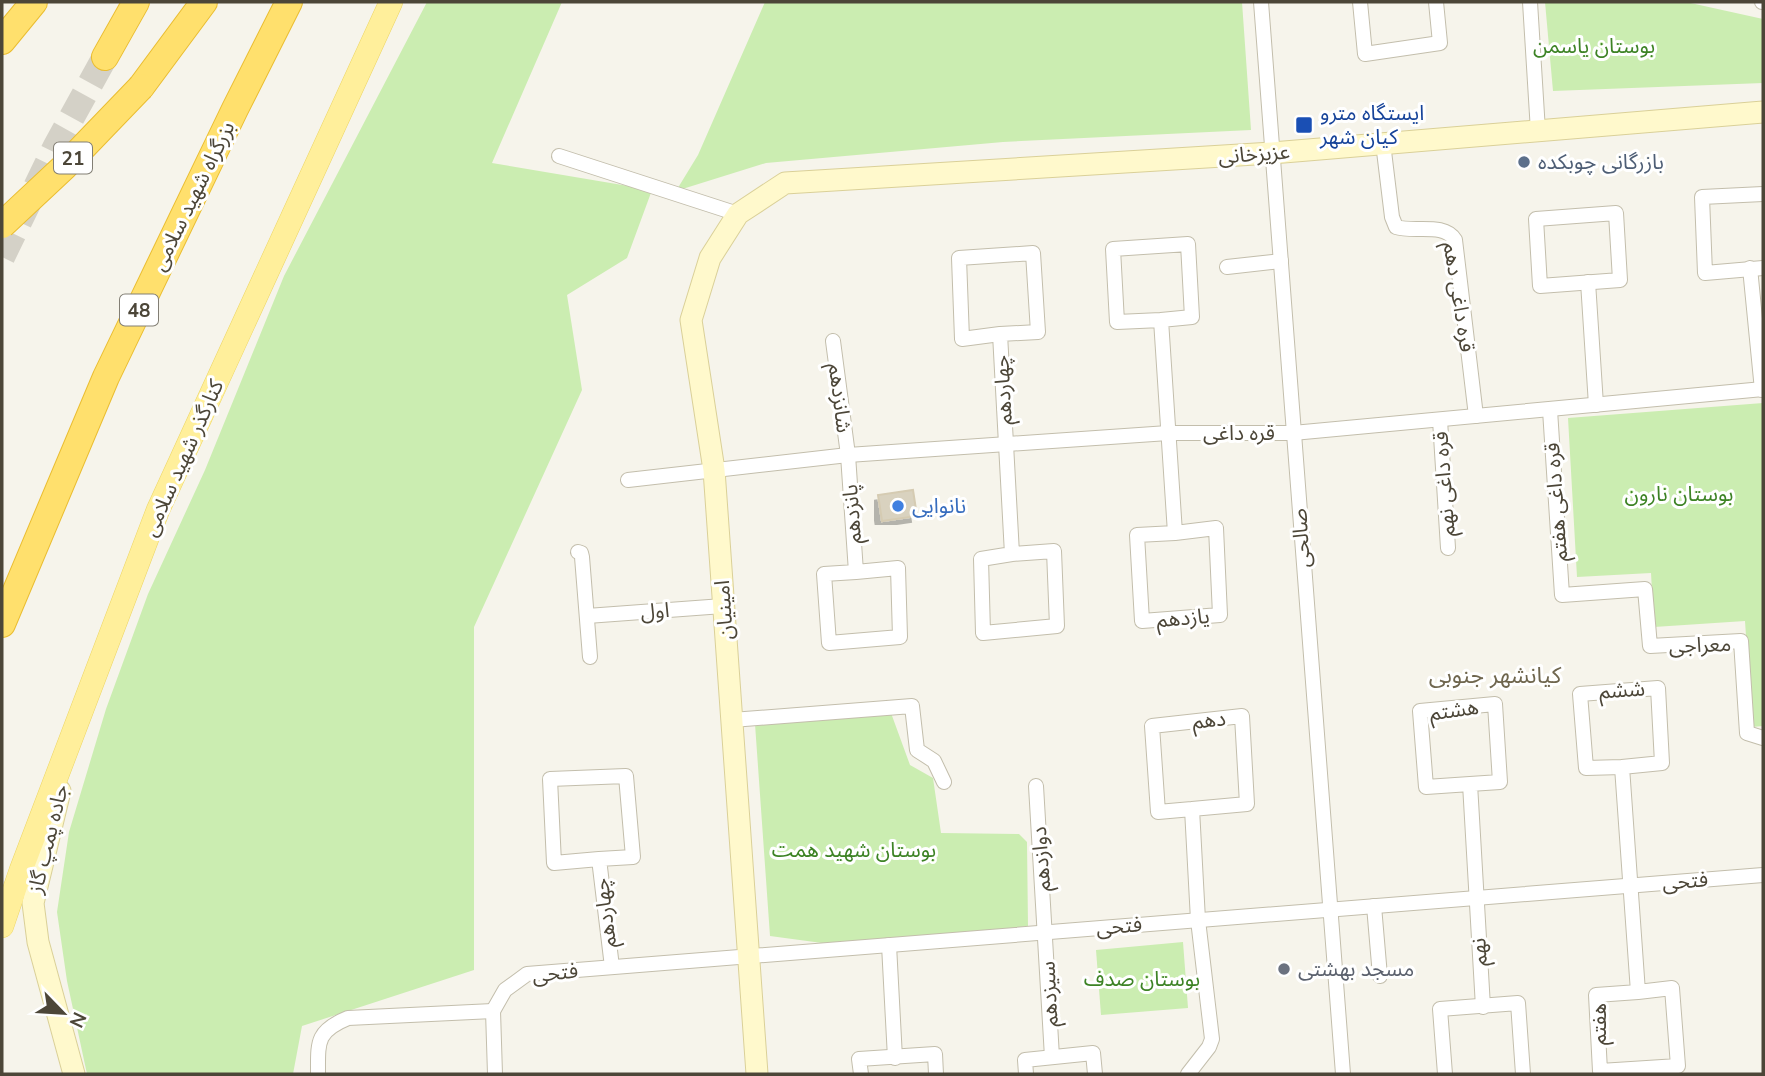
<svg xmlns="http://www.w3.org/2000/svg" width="1765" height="1076" font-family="'Nunito Sans','Noto Sans Arabic',sans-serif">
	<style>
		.green { fill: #cbedb1 }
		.building { fill: #d9d2bf; stroke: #d5cbb2; stroke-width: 2; filter: url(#shadow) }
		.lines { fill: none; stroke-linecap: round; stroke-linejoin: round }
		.highway-tunnel { stroke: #d4d1c7; stroke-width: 26; stroke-dasharray: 26 13; stroke-linecap: butt }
		.street-casing { stroke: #c3beac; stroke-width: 16 }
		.secondary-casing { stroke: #dad098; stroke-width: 23 }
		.primary-casing { stroke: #edd562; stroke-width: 24 }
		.highway-casing { stroke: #eabd31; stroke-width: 28 }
		.street { stroke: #fff; stroke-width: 14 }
		.secondary { stroke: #fff9cc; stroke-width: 21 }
		.primary { stroke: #ffef9b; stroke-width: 23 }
		.highway { stroke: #ffe06d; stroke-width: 26 }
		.highway-bridge-casing { stroke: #eabd31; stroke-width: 28; stroke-linecap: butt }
		.highway-bridge { stroke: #ffe06d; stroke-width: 26 }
		.transit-dot { fill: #1a4fb4; stroke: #fff; stroke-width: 2.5 }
		.service-dot { fill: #5c6f8a; stroke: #fff; stroke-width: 2.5 }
		.shop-dot { fill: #3f7fe0; stroke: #fff; stroke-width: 2.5 }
		.worship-dot { fill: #6b7280; stroke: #fff; stroke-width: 2.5 }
		.labels { text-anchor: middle; stroke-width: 6; stroke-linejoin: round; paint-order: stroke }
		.shield { fill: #fff; stroke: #827e74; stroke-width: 2 }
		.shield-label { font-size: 19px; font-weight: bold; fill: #4c4638 }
		.park-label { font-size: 21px; fill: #3d8325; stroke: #fff }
		.transit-label { font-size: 21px; fill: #164399; stroke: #fff; text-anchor: start }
		.street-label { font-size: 21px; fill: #4c4638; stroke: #fff }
		.service-label { font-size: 21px; fill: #4e5e75; stroke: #fff; text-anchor: start }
		.shop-label { font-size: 21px; fill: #366cbe; stroke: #fff; text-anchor: start }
		.worship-label { font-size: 21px; fill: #5b616d; stroke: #fff; text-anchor: start }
		.neighbourhood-label { font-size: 23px; fill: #6f664e; stroke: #fff }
	</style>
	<defs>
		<filter id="shadow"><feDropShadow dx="-6" dy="6" stdDeviation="0" flood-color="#0004"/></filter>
	</defs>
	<rect width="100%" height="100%" fill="#f6f4eb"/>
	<g class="green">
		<path d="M 427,2 L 562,2 L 492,163 L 652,190 L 627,258 L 567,295 L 582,390 L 474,627 L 474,970 L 302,1026 L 293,1074 L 87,1074 L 67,981 L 57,912 L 69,832 L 106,709 L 148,594 L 205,470 L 284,276 Z"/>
		<path d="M 765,2 L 1242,2 L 1251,130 L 1003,142 L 766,163 L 676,191 L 698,155 Z"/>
		<path d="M 1545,2 L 1686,2 L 1763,19 L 1763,83 L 1553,91 Z"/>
		<path d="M 1763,403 L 1763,726 L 1752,727 L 1745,621 L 1654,627 L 1651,573 L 1577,577 L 1568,418 Z"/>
		<path d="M 891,713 L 910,765 L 933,778 L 941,833 L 1019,834 L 1027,842 L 1028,926 L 969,935 L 822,943 L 770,936 L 755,724 Z"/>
		<path d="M 1183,942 L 1188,1008 L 1101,1015 L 1096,950 Z"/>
	</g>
	<path class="building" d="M 913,490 L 917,516 L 882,521 L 878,495 Z"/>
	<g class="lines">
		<path class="highway-tunnel" d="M 2,257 L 56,146 L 105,57"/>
		<defs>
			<g id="street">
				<path d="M 1261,2 L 1343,1074"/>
				<path d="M 1360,2 L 1365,54 L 1440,43 L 1436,2"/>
				<path d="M 1530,2 L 1538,131"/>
				<path d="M 1762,2 L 1763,2"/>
				<path d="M 1383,143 L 1392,217 L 1396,227 C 1414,233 1444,222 1455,240 L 1476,416"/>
				<path d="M 559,156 L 738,214"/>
				<path d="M 1763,194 L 1702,197 L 1705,273 L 1763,268"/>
				<path d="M 1616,213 L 1620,280 L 1540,286 L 1536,219 Z"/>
				<path d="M 1227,267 L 1281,261"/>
				<path d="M 1750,268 L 1762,390"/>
				<path d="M 1588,282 L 1596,405"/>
				<path d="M 1161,320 L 1117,322 L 1113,249 L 1188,244 L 1192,317 L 1161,320 L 1175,533 L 1216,528 L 1220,615 L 1142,621 L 1137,535 L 1175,533"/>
				<path d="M 1000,334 L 962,339 L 959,258 L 1033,253 L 1038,332 L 1000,334 L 1012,554 L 1054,551 L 1057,626 L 983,633 L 981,559 L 1012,554"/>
				<path d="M 833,341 L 848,455 L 856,572 L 898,568 L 900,637 L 829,643 L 824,574 L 856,572"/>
				<path d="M 1550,410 L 1562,595 L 1645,589 L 1650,646 L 1741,641 L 1747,733 L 1763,738"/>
				<path d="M 1440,420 L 1448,548"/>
				<path d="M 628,480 L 848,455 L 1168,433 L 1293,433 L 1763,389"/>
				<path d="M 578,552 L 581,553 L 582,557 L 590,657"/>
				<path d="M 587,616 L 723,606"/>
				<path d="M 732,720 L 912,706 L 917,750 L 934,761 L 944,782"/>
				<path d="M 1622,767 L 1586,768 L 1580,694 L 1658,688 L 1662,763 L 1622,767 L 1638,992 L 1672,988 L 1678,1066 L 1600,1071 L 1596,995 L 1638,992"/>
				<path d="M 1470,784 L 1426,787 L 1420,711 L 1495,704 L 1500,782 L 1470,784 L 1483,1007"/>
				<path d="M 1036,786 L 1052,1057"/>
				<path d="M 599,859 L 554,863 L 550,779 L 626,776 L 633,857 L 599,859 L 612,967"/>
				<path d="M 1374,906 L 1380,976"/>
				<path d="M 889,945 L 895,1058"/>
				<path d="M 493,1011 L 505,990 L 527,974 L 1763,875"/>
				<path d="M 493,1011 L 495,1074"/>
				<path d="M 318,1074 C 318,1042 316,1031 348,1018 L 493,1011"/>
				<path d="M 861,1074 L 859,1059 L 935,1054 L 936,1074"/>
				<path d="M 1026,1074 L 1025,1060 L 1093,1053 L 1095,1074"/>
				<path d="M 1188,1074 L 1209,1047 L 1212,1039 L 1198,920 L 1192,809 L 1247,804 L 1242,716 L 1152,726 L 1158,812 L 1192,809"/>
				<path d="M 1445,1074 L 1440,1009 L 1518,1003 L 1523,1074"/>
			</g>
			<g id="secondary">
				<path d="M 60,791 L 33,903 L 38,942 L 74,1074"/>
				<path d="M 757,1074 L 714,470 L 691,320 L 710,258 L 738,214 L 785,183 L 1272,153 L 1763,112"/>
			</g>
			<path id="primary" d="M 2,926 L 21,870 L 158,510 L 391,2"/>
			<g id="highway">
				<path d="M 2,41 L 34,2"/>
				<path d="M 105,57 L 136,2"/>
				<path d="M 141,87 L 204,2"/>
				<path d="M 2,624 L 106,377 L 235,109 L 289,2"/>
			</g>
		</defs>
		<use href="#street" class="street-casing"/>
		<use href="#secondary" class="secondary-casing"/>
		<use href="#primary" class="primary-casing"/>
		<use href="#highway" class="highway-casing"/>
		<use href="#street" class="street"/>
		<use href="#secondary" class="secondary"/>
		<use href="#primary" class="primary"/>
		<use href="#highway" class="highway"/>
		<defs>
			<path id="highway-bridge" d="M 2,225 L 64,167 L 141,87"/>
		</defs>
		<use href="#highway-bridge" class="highway-bridge-casing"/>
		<use href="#highway-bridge" class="highway-bridge"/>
	</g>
	<rect class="transit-dot" x="1295" y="116" width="18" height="18" rx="3.5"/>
	<circle class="service-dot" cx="1524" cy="162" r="7"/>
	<circle class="shop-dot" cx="898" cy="506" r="7"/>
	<circle class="worship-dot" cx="1284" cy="969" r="7"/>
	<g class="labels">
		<g class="shield">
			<rect x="54" y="142.5" width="38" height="31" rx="5"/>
			<rect x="120" y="294.5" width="38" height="31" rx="5"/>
		</g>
		<g class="shield-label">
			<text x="73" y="165">21</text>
			<text x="139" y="317">48</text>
		</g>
		<g class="park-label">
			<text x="1594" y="53">بوستان یاسمن</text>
			<text x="1679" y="501">بوستان نارون</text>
			<text x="854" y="857">بوستان شهید همت</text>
			<text x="1142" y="986">بوستان صدف</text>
		</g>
		<g class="transit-label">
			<text x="1320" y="120">ایستگاه مترو<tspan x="1320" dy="24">کیان شهر</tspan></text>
		</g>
		<g class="street-label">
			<text transform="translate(1254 154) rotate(-4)" y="7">عزیزخانی</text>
			<text transform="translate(193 196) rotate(-64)" y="7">بزرگراه شهید سلامی</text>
			<text transform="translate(1459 297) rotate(81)" y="7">قره داغی دهم</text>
			<text transform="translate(1003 390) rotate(-93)" y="7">چهاردهم</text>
			<text transform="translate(840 398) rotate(83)" y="7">شانزدهم</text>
			<text x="1239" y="440">قره داغی</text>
			<text transform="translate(183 458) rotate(-66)" y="7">کنارگذر شهید سلامی</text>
			<text transform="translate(1444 484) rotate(-94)" y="7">قره داغی نهم</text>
			<text transform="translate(1556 502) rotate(-94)" y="7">قره داغی هفتم</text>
			<text transform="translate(852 514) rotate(-94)" y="7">پانزدهم</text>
			<text transform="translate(1301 538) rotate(-94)" y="7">صالحی</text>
			<text transform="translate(724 610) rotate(-94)" y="7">امینیان</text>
			<text transform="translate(655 611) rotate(-4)" y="7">اول</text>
			<text transform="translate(1183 618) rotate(-5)" y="7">یازدهم</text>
			<text transform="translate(1700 645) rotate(-2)" y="7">معراجی</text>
			<text transform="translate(1622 690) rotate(-4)" y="7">ششم</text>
			<text transform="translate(1454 710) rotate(-8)" y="7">هشتم</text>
			<text transform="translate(1209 720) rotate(-6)" y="7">دهم</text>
			<text transform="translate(48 839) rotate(-76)" y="7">جاده پمپ گاز</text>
			<text transform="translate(1041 859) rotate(-94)" y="7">دوازدهم</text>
			<text transform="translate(1685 881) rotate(-5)" y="7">فتحی</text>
			<text transform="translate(605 913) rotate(-97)" y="7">چهاردهم</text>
			<text transform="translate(1119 926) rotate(-5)" y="7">فتحی</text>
			<text transform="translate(1479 952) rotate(-93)" y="7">نهم</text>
			<text transform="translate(555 973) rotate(-7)" y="7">فتحی</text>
			<text transform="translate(1049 994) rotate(-93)" y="7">سیزدهم</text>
			<text transform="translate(1599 1024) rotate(-90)" y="7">هفتم</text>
		</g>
		<g class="service-label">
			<text x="1538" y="169">بازرگانی چوبکده</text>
		</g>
		<g class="shop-label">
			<text x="912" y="513">نانوایی</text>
		</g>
		<g class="worship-label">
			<text x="1298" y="976">مسجد بهشتی</text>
		</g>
		<g class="neighbourhood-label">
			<text x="1495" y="683">کیانشهر جنوبی</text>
		</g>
	</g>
	<rect width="1765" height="1076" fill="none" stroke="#4c4638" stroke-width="7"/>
	<g transform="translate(63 1013) rotate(115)" stroke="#ffffff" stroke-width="5" paint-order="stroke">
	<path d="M0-5L12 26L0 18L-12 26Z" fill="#4c4638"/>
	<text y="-10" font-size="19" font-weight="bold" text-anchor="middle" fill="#4c4638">N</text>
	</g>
</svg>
